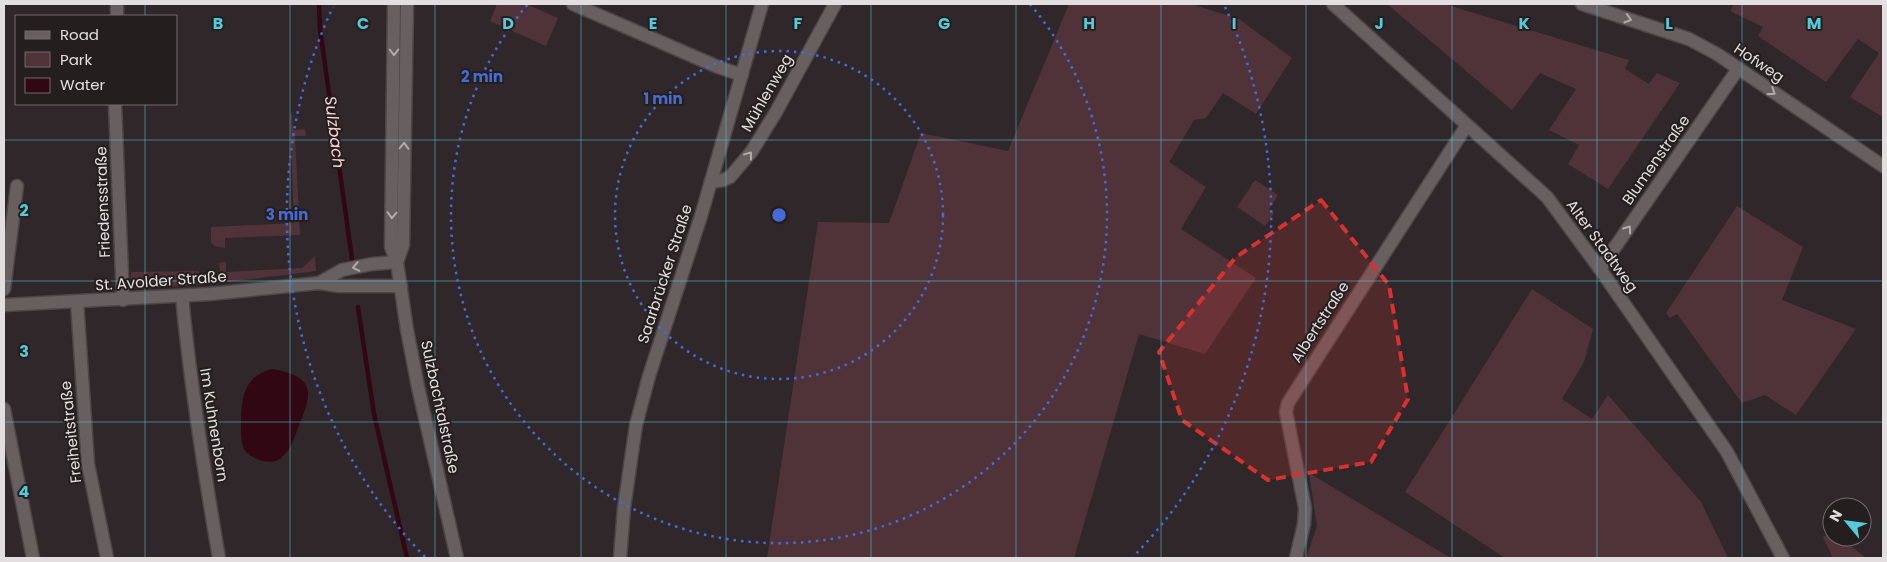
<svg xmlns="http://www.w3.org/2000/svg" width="1887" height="562" font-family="Poppins,sans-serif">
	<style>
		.green { fill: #503339 }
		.water { fill: #320714 }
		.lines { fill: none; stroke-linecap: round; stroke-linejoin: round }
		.stream { stroke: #320714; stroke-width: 4.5 }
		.street-casing { stroke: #4c4647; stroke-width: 15 }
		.secondary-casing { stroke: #4c4647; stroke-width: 15 }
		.street { stroke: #685f61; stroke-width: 12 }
		.secondary { stroke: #685f61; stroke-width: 12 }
		.oneway { stroke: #b2abad }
		.marked { fill: #d73131; fill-opacity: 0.2; stroke: #d73131; stroke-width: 4; stroke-dasharray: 10 6; stroke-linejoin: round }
		.grid { fill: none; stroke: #53cbda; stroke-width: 1; stroke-opacity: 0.55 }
		.ring { fill: none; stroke: #456bd9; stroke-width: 2.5; stroke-dasharray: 2.5 5 }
		.labels { text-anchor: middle; stroke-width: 4; stroke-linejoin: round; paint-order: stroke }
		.street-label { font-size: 15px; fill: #e3dedf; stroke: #251e1f }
		.water-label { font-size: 16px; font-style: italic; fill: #f7d4da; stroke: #251e1f }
		.grid-label { font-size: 16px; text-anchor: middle; font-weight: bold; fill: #53cbda; stroke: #251e1f; stroke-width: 4; stroke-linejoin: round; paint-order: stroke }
		.centre { fill: #456bd9; stroke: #251e1f; stroke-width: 2.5 }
		.ring-label { font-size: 15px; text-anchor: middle; font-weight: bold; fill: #456bd9; stroke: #251e1f; stroke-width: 4; stroke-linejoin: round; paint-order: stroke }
	</style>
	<rect width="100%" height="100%" fill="#2f2729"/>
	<g class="green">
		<path d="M 497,4 L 526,4 L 558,18 L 546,46 L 490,21 Z"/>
		<path d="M 1069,4 L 1084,5 L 1085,4 L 1191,4 L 1239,19 L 1292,58 L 1256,114 L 1223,93 L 1206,118 L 1194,120 L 1169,162 L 1206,187 L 1181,229 L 1256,278 L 1205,354 L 1139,334 L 1074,558 L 767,558 L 818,222 L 889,223 L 921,133 L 1008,151 Z"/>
		<path d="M 1387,4 L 1444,4 L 1629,60 L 1625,69 L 1649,84 L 1657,73 L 1680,83 L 1608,189 L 1568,164 L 1579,145 L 1549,130 L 1576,89 L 1540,73 L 1512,110 Z"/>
		<path d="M 1734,4 L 1883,4 L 1883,117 L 1850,97 L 1879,53 L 1858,39 L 1826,82 L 1758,36 L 1763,27 L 1730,11 Z"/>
		<path d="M 290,114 L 292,114 L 293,130 L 305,129 L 306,136 L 295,136 L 300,235 L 225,238 L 225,248 L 214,246 L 211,242 L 211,227 L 294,223 Z"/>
		<path d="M 1255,180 L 1278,195 L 1269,209 L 1274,213 L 1265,226 L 1237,207 Z"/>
		<path d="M 1737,206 L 1803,247 L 1782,300 L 1856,329 L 1796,415 L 1765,395 L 1742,403 L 1677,314 L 1670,318 L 1666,313 Z"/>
		<path d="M 315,256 L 316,271 L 228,282 L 221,277 L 219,263 L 226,262 L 226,272 L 302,268 Z"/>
		<path d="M 199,271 L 200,285 L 137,289 L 131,285 L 131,272 Z"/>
		<path d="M 1532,289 L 1593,329 L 1584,362 L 1562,399 L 1592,419 L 1608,395 L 1701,502 L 1728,558 L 1505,558 L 1405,492 Z"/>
		<path d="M 1309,473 L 1449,557 L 1449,558 L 1306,558 L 1317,526 Z"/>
		<path d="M 1832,532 L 1832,537 L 1840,537 L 1866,558 L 1833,558 L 1823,537 Z"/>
	</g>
	<path class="water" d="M 272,369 C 316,377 313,392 298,428 C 294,439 289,454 278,460 C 268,465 250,459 244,449 C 241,442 241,433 241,426 C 241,400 243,376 272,369 Z"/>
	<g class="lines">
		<g class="stream">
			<path d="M 319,4 L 320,29 L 352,259"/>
			<path d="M 358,307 L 374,414 L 407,558"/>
		</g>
		<defs>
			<g id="street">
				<path d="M 573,4 L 718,67 L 742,75"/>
				<path d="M 1333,4 L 1547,197 L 1600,269 L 1727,452 L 1783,558"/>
				<path d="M 1582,4 L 1689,39 L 1717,54 L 1883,166"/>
				<path d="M 117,16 L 117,4"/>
				<path d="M 115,104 L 123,300"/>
				<path d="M 711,182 L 723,180 L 730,177 L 752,151 L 776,112 L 835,4"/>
				<path d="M 1600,269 L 1738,69"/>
				<path d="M 319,283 L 342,270 L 372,264 L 397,262"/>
				<path d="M 4,289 L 17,186"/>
				<path d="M 182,296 C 190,384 204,471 219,558"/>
				<path d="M 77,302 L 88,464 L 107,558"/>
				<path d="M 4,305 L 210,294 L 319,283 L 339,286 L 401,286"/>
				<path d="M 4,409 L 33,558"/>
				<path d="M 620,558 L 624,508 L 636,425 L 649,376 L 701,216 L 762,4"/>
				<path d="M 1296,558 L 1304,524 L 1305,508 L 1286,412 L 1288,403 L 1467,125"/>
			</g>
			<g id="secondary">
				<path d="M 394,4 L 391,247 L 397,262 L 407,330 L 418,387 L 457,558"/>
				<path d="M 397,262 L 403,245 L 407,4"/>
			</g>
		</defs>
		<use href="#street" class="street-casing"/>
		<use href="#secondary" class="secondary-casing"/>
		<use href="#street" class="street"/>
		<use href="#secondary" class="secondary"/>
	</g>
	<defs><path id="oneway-chevron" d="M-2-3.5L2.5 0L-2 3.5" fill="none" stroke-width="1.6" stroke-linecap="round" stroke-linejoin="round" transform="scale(1.25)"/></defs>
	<g class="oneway">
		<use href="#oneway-chevron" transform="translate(1628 19) rotate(17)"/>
		<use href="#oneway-chevron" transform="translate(394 52) rotate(90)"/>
		<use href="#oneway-chevron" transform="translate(1772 92) rotate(34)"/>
		<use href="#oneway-chevron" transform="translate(404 146) rotate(-88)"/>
		<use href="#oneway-chevron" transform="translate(749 155) rotate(-53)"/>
		<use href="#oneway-chevron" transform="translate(392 215) rotate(91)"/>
		<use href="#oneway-chevron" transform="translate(1628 229) rotate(-55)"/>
		<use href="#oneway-chevron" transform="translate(356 267) rotate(169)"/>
	</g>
	<path class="marked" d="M 1321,200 L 1389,285 L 1408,399 L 1371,462 L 1268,480 L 1182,420 L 1159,352 L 1236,257 Z"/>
	<path class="grid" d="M 145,4 L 145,16M 290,4 L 290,558M 435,4 L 435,558M 581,4 L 581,558M 726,4 L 726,558M 871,4 L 871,558M 1016,4 L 1016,558M 1161,4 L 1161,558M 1306,4 L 1306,558M 1452,4 L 1452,558M 1597,4 L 1597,558M 1742,4 L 1742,558M 145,104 L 145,558M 4,140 L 1883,140M 4,281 L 1883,281M 4,422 L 1883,422"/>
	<g class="ring">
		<circle cx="779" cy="215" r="164"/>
		<path d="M1030 4A328 328 0 1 1 528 4"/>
		<path d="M425 557A492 492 0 0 1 333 7M1225 7A492 492 0 0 1 1133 557"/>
	</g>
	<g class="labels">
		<g class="street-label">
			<text transform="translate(1759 63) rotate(34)" y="5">Hofweg</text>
			<text transform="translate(767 93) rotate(-60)" y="5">Mühlenweg</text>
			<text transform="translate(1656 160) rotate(-55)" y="5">Blumenstraße</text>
			<text transform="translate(103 202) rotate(-92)" y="5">Friedensstraße</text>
			<text transform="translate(1602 246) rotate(54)" y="5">Alter Stadtweg</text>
			<text transform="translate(665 274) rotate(-72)" y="5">Saarbrücker Straße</text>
			<text transform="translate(161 281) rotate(-4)" y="5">St. Avolder Straße</text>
			<text transform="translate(1320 322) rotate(-57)" y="5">Albertstraße</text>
			<text transform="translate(440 407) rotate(78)" y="5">Sulzbachtalstraße</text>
			<text transform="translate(214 425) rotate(81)" y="5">Im Kuhnenborn</text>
			<text transform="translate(71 432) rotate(-96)" y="5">Freiheitstraße</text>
		</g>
		<g class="water-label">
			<text transform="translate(335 132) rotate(83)" y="6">Sulzbach</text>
		</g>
	</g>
	<g class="grid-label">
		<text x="218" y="29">B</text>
		<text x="363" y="29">C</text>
		<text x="508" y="29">D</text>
		<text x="653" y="29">E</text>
		<text x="798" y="29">F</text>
		<text x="944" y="29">G</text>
		<text x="1089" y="29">H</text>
		<text x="1234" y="29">I</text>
		<text x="1379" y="29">J</text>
		<text x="1524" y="29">K</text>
		<text x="1669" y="29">L</text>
		<text x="1814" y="29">M</text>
		<text x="24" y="216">2</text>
		<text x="24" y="357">3</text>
		<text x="24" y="497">4</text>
	</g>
	<circle cx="779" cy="215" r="8" class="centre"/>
	<g class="ring-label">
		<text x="482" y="82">2 min</text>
		<text x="663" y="104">1 min</text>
		<text x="287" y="220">3 min</text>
	</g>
	<rect width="1887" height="562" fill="none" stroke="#e3dedf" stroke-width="10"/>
	<rect x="15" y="15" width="162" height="90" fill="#251e1f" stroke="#716b6c"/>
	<rect x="25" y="31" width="25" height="8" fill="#685f61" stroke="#716b6c"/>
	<text x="60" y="40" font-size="15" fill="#e3dedf">Road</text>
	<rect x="25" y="52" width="25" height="15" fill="#503339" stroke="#716b6c"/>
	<text x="60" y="65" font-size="15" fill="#e3dedf">Park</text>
	<rect x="25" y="78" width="25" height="15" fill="#320714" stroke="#716b6c"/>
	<text x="60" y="90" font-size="15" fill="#e3dedf">Water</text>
	<g transform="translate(1847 522) rotate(299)"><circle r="24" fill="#251e1f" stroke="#716b6c"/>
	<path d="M0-4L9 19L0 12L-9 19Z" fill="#53cbda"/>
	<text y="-8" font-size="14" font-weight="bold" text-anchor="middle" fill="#e3dedf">N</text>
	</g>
</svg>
